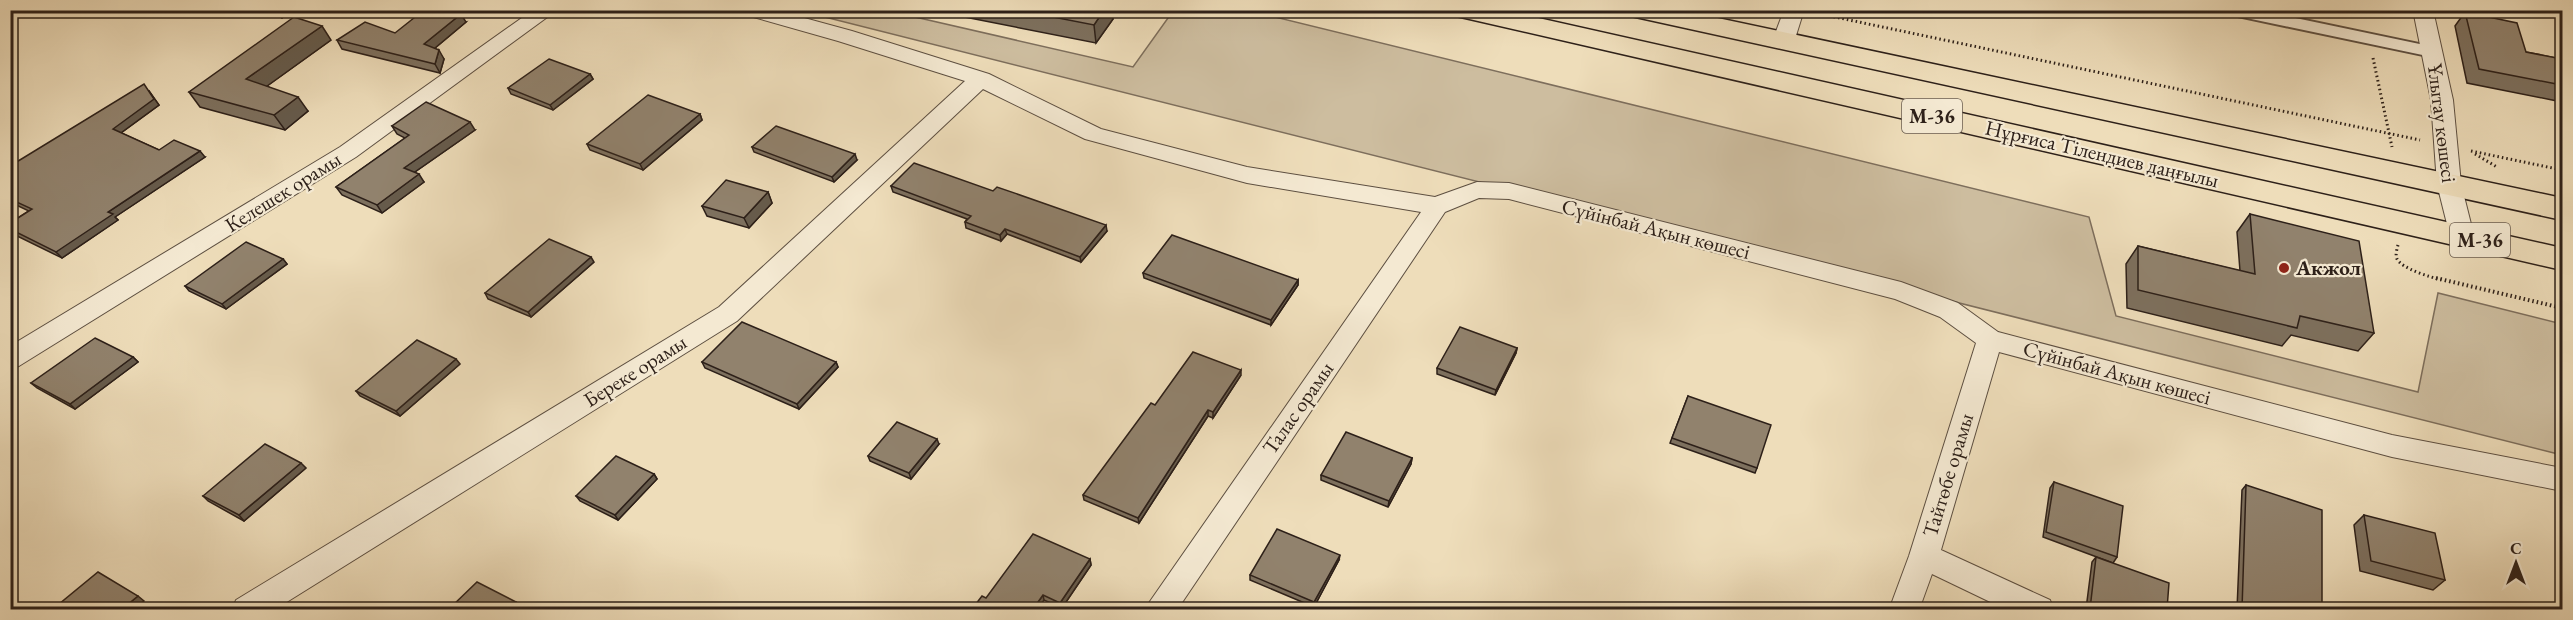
<svg xmlns="http://www.w3.org/2000/svg" width="2573" height="620" font-family="'EB Garamond',serif">
	<style>
		.green { fill: #cdbd9f; stroke: #7d6e5c; stroke-width: 1.5 }
		.lines { fill: none; stroke-linecap: round; stroke-linejoin: round }
		.lane-casing { stroke: #5d4f41; stroke-width: 14 }
		.street-casing { stroke: #5d4f41; stroke-width: 2 }
		.primary-casing { stroke: #2d2019; stroke-width: 3 }
		.path-far1 { stroke: #2d2019; stroke-width: 3; stroke-dasharray: 1.5 3; stroke-linecap: butt }
		.path { stroke: #2d2019; stroke-width: 4; stroke-dasharray: 1.5 3; stroke-linecap: butt }
		.lane { stroke: #f4e9d2; stroke-width: 10 }
		.street { fill: #f4e9d2; fill-rule: evenodd }
		.primary { fill: #eeddba; fill-rule: evenodd }
		.wall { fill: #7d705e; stroke: #2d2019; stroke-width: 1.5 }
		.shaded-wall { fill: #665b4c; stroke: #2d2019; stroke-width: 1.5 }
		.building { fill: #91826d; stroke: #2d2019; stroke-width: 1.5 }
		.poi-dot { fill: #8f2418; stroke: #f4e9d2; stroke-width: 2 }
		.labels { text-anchor: middle; stroke-width: 4.5; stroke-linejoin: round; paint-order: stroke }
		.shield { fill: #f4e9d2; stroke: #695c50; stroke-width: 1.5 }
		.shield-label { font-size: 20px; font-weight: bold; fill: #2d2019 }
		.street-label { font-size: 21px; fill: #2d2019; stroke: #f4e9d2 }
		.poi-label { font-size: 21px; font-weight: bold; fill: #2d2019; stroke: #f4e9d2; text-anchor: start }
	</style>
	<rect width="100%" height="100%" fill="#eeddba"/>
	<filter id="stains"><feTurbulence type="fractalNoise" baseFrequency=".00333" numOctaves="4"/><feColorMatrix values="0 0 0 0 .2 0 0 0 0 .09 0 0 0 0 .02 0 0 0 .5 -.17"/></filter>
	<radialGradient id="worn" r=".72"><stop offset=".6" stop-color="#630" stop-opacity="0"/><stop offset="1" stop-color="#630" stop-opacity=".3"/></radialGradient>
	<path class="green" d="M 801,11 L 889,11 L 1133,67 L 1173,11 L 1251,11 L 2089,217 L 2116,316 L 2418,392 L 2438,293 L 2562,324 L 2562,455 Z"/>
	<g class="lines">
		<defs>
			<path id="lane" d="M 2233,10 L 2433,52"/>
			<g id="street">
				<path d="M 533,10 L 557,10 L 356,157 L 19,366 L 10,369 L 10,346 L 340,147 Z"/>
				<path d="M 740,10 L 775,10 L 852,31 L 989,74 L 1101,129 L 1247,167 L 1435,197 L 1477,182 L 1509,183 L 1901,282 L 1958,303 L 1998,332 L 2392,435 L 2562,468 L 2562,491 L 2392,457 L 1999,352 L 1941,550 L 2050,600 L 2054,610 L 2007,610 L 1932,574 L 1919,610 L 1889,610 L 1909,556 L 1976,343 L 1940,317 L 1895,299 L 1509,199 L 1479,198 L 1445,212 L 1177,610 L 1144,610 L 1421,212 L 1247,183 L 1085,139 L 983,89 L 737,321 L 274,610 L 232,610 L 236,600 L 719,307 L 965,81 L 838,41 L 743,14 Z"/>
				<path d="M 1784,10 L 1804,10 L 1794,42 L 1790,47 L 1783,48 L 1776,47 L 1772,42 Z"/>
				<path d="M 2413,10 L 2433,10 L 2453,100 L 2461,184 L 2474,236 L 2471,242 L 2462,245 L 2453,242 L 2450,236 L 2437,184 L 2431,100 Z"/>
			</g>
			<g id="primary">
				<path d="M 1452,10 L 1503,10 L 2562,248 L 2562,270 L 1465,18 L 1456,16 Z"/>
				<path d="M 1627,10 L 1680,10 L 2562,198 L 2562,220 L 1640,18 L 1631,16 Z"/>
			</g>
		</defs>
		<use href="#lane" class="lane-casing"/>
		<use href="#street" class="street-casing"/>
		<use href="#primary" class="primary-casing"/>
		<g class="path-far1">
			<path d="M 1816,13 L 2420,140"/>
			<path d="M 2373,58 L 2392,147"/>
			<path d="M 2471,151 L 2562,170"/>
			<path d="M 2475,154 L 2497,167"/>
			<path d="M 2398,245 C 2397,249 2395,255 2397,259 C 2402,269 2431,277 2441,280"/>
		</g>
		<path class="path" d="M 2436,278 L 2562,308"/>
		<use href="#lane" class="lane"/>
		<use href="#street" class="street"/>
		<use href="#primary" class="primary"/>
	</g>
	<g class="wall">
		<path d="M 263,10 L 293,10 L 282,18 Z"/>
		<path d="M 929,10 L 1112,10 L 1113,19 L 1096,43 Z"/>
		<path d="M 2465,12 L 2526,52 L 2562,59 L 2562,102 L 2467,83 L 2455,26 Z"/>
		<path d="M 466,22 L 435,48 L 444,59 L 440,73 L 342,49 L 337,40 L 395,33 Z"/>
		<path d="M 331,40 L 267,86 L 308,111 L 285,130 L 200,107 L 189,92 Z"/>
		<path d="M 590,74 L 593,79 L 553,110 L 511,94 L 508,88 Z"/>
		<path d="M 149,91 L 159,105 L 121,133 L 159,150 L 205,157 L 115,217 L 118,220 L 62,258 L 11,233 L 10,223 L 29,211 L 10,202 L 10,166 Z"/>
		<path d="M 700,114 L 702,120 L 643,170 L 590,150 L 587,144 Z"/>
		<path d="M 392,126 L 475,130 L 415,172 L 424,182 L 382,213 L 342,195 L 336,187 L 405,138 L 397,134 Z"/>
		<path d="M 752,147 L 857,160 L 834,182 L 754,152 Z"/>
		<path d="M 891,186 L 993,191 L 1107,231 L 1081,262 L 1007,234 L 1001,241 L 966,228 L 965,222 L 967,219 L 893,192 Z"/>
		<path d="M 768,192 L 772,203 L 749,228 L 707,216 L 702,206 Z"/>
		<path d="M 2250,214 L 2374,333 L 2358,351 L 2291,335 L 2282,346 L 2127,308 L 2126,264 L 2138,246 L 2240,271 L 2237,232 Z"/>
		<path d="M 283,259 L 287,264 L 226,309 L 189,291 L 185,286 Z"/>
		<path d="M 594,262 L 531,317 L 488,299 L 485,293 Z"/>
		<path d="M 1143,273 L 1298,280 L 1298,285 L 1271,325 L 1144,278 Z"/>
		<path d="M 1517,348 L 1516,353 L 1495,395 L 1437,374 L 1437,368 Z"/>
		<path d="M 133,357 L 138,362 L 75,409 L 37,388 L 31,383 Z"/>
		<path d="M 702,362 L 836,362 L 838,367 L 799,409 L 705,368 Z"/>
		<path d="M 460,364 L 400,416 L 360,396 L 356,391 Z"/>
		<path d="M 1241,375 L 1213,418 L 1208,416 L 1139,523 L 1084,500 L 1083,495 Z"/>
		<path d="M 1688,396 L 1757,468 L 1755,473 L 1670,443 Z"/>
		<path d="M 939,444 L 911,479 L 870,461 L 868,456 Z"/>
		<path d="M 1412,458 L 1411,464 L 1388,507 L 1321,480 L 1321,475 Z"/>
		<path d="M 306,468 L 244,521 L 208,501 L 203,496 Z"/>
		<path d="M 654,474 L 657,479 L 618,520 L 580,501 L 576,496 Z"/>
		<path d="M 2054,482 L 2117,557 L 2113,563 L 2043,537 L 2050,488 Z"/>
		<path d="M 2246,485 L 2322,609 L 2237,609 L 2242,490 Z"/>
		<path d="M 2364,515 L 2445,580 L 2433,590 L 2360,571 L 2354,525 Z"/>
		<path d="M 2096,557 L 2167,609 L 2086,609 L 2092,562 Z"/>
		<path d="M 1090,559 L 1091,565 L 1062,608 L 1044,600 L 972,609 L 986,598 Z"/>
		<path d="M 1339,560 L 1314,607 L 1250,580 L 1250,575 Z"/>
	</g>
	<g class="shaded-wall">
		<path d="M 281,10 L 293,10 L 282,18 L 278,12 Z"/>
		<path d="M 1104,10 L 1112,10 L 1113,19 L 1096,43 L 1094,25 Z"/>
		<path d="M 461,14 L 466,22 L 429,53 L 424,44 Z"/>
		<path d="M 322,26 L 331,40 L 256,94 L 246,79 Z"/>
		<path d="M 439,50 L 444,59 L 440,73 L 435,64 Z"/>
		<path d="M 590,74 L 593,79 L 553,110 L 550,105 Z"/>
		<path d="M 149,91 L 159,105 L 118,135 L 113,129 Z"/>
		<path d="M 298,97 L 308,111 L 285,130 L 274,115 Z"/>
		<path d="M 700,114 L 702,120 L 643,170 L 640,164 Z"/>
		<path d="M 470,122 L 475,130 L 409,176 L 404,168 Z"/>
		<path d="M 200,151 L 205,157 L 115,217 L 118,220 L 62,258 L 56,252 L 108,212 Z"/>
		<path d="M 855,154 L 857,160 L 834,182 L 832,177 Z"/>
		<path d="M 419,174 L 424,182 L 382,213 L 377,205 Z"/>
		<path d="M 768,192 L 772,203 L 749,228 L 744,218 Z"/>
		<path d="M 1106,225 L 1107,231 L 1081,262 L 1080,257 Z"/>
		<path d="M 1005,229 L 1007,234 L 1001,241 L 1000,235 Z"/>
		<path d="M 591,257 L 594,262 L 531,317 L 528,312 Z"/>
		<path d="M 283,259 L 287,264 L 226,309 L 222,304 Z"/>
		<path d="M 1298,280 L 1298,285 L 1271,325 L 1271,320 Z"/>
		<path d="M 1517,348 L 1516,353 L 1495,395 L 1496,390 Z"/>
		<path d="M 133,357 L 138,362 L 75,409 L 70,404 Z"/>
		<path d="M 456,359 L 460,364 L 400,416 L 396,411 Z"/>
		<path d="M 836,362 L 838,367 L 799,409 L 797,404 Z"/>
		<path d="M 1241,370 L 1241,375 L 1213,418 L 1213,412 Z"/>
		<path d="M 1208,410 L 1208,416 L 1139,523 L 1138,518 Z"/>
		<path d="M 937,439 L 939,444 L 911,479 L 909,473 Z"/>
		<path d="M 1412,458 L 1411,464 L 1388,507 L 1389,501 Z"/>
		<path d="M 301,463 L 306,468 L 244,521 L 239,515 Z"/>
		<path d="M 654,474 L 657,479 L 618,520 L 615,515 Z"/>
		<path d="M 1340,555 L 1339,560 L 1314,607 L 1314,602 Z"/>
		<path d="M 1090,559 L 1091,565 L 1062,608 L 1060,603 Z"/>
		<path d="M 1043,595 L 1044,600 L 1038,609 L 1033,609 Z"/>
		<path d="M 138,596 L 144,601 L 134,609 L 122,609 Z"/>
		<path d="M 516,602 L 520,607 L 518,609 L 509,609 Z"/>
	</g>
	<g class="building">
		<path d="M 424,10 L 449,10 L 461,14 L 424,44 L 439,50 L 435,64 L 337,40 L 365,22 L 395,33 Z"/>
		<path d="M 1017,10 L 1104,10 L 1094,25 Z"/>
		<path d="M 2465,12 L 2517,23 L 2526,52 L 2562,59 L 2562,85 L 2479,69 Z"/>
		<path d="M 294,17 L 322,26 L 246,79 L 298,97 L 274,115 L 189,92 Z"/>
		<path d="M 549,59 L 590,74 L 550,105 L 508,88 Z"/>
		<path d="M 144,84 L 154,99 L 113,129 L 159,150 L 174,140 L 200,151 L 108,212 L 113,214 L 56,252 L 10,229 L 10,223 L 32,209 L 10,199 L 10,166 Z"/>
		<path d="M 648,95 L 700,114 L 640,164 L 587,144 Z"/>
		<path d="M 426,102 L 470,122 L 404,168 L 419,174 L 377,205 L 336,187 L 409,135 L 392,126 Z"/>
		<path d="M 776,126 L 855,154 L 832,177 L 752,147 Z"/>
		<path d="M 914,163 L 993,191 L 997,187 L 1106,225 L 1080,257 L 1005,229 L 1000,235 L 965,222 L 971,216 L 891,186 Z"/>
		<path d="M 726,180 L 768,192 L 744,218 L 702,206 Z"/>
		<path d="M 2250,214 L 2359,241 L 2374,333 L 2300,316 L 2297,328 L 2138,290 L 2138,246 L 2255,274 Z"/>
		<path d="M 1172,235 L 1298,280 L 1271,320 L 1143,273 Z"/>
		<path d="M 549,239 L 591,257 L 528,312 L 485,293 Z"/>
		<path d="M 246,242 L 283,259 L 222,304 L 185,286 Z"/>
		<path d="M 742,322 L 836,362 L 797,404 L 702,362 Z"/>
		<path d="M 1460,327 L 1517,348 L 1496,390 L 1437,368 Z"/>
		<path d="M 95,338 L 133,357 L 70,404 L 31,383 Z"/>
		<path d="M 417,340 L 456,359 L 396,411 L 356,391 Z"/>
		<path d="M 1193,352 L 1241,370 L 1213,412 L 1208,410 L 1138,518 L 1083,495 L 1151,403 L 1155,405 Z"/>
		<path d="M 1688,396 L 1771,425 L 1757,468 L 1672,438 Z"/>
		<path d="M 897,422 L 937,439 L 909,473 L 868,456 Z"/>
		<path d="M 1346,432 L 1412,458 L 1389,501 L 1321,475 Z"/>
		<path d="M 265,444 L 301,463 L 239,515 L 203,496 Z"/>
		<path d="M 616,456 L 654,474 L 615,515 L 576,496 Z"/>
		<path d="M 2054,482 L 2123,506 L 2117,557 L 2046,532 Z"/>
		<path d="M 2246,485 L 2322,510 L 2322,609 L 2242,609 Z"/>
		<path d="M 2364,515 L 2435,533 L 2445,580 L 2371,561 Z"/>
		<path d="M 1277,529 L 1340,555 L 1314,602 L 1250,575 Z"/>
		<path d="M 1033,534 L 1090,559 L 1060,603 L 1043,595 L 1033,609 L 972,609 L 982,596 L 986,598 Z"/>
		<path d="M 2096,557 L 2169,583 L 2167,609 L 2090,609 Z"/>
		<path d="M 98,572 L 138,596 L 122,609 L 53,609 Z"/>
		<path d="M 477,582 L 516,602 L 509,609 L 449,609 Z"/>
	</g>
	<circle class="poi-dot" cx="2284" cy="268" r="6"/>
	<g class="labels">
		<g class="shield">
			<rect x="1902" y="99" width="60" height="34" rx="4.5"/>
			<rect x="2450" y="223" width="60" height="34" rx="4.5"/>
		</g>
		<g class="shield-label">
			<text x="1932" y="123">M-36</text>
			<text x="2480" y="247">M-36</text>
		</g>
		<g class="street-label">
			<text transform="translate(2442 123) rotate(83)" y="7">Ұлытау көшесі</text>
			<text transform="translate(2102 154) rotate(13)" y="7">Нұрғиса Тілендиев даңғылы</text>
			<text transform="translate(283 192) rotate(-32)" y="7">Келешек орамы</text>
			<text transform="translate(1656 229) rotate(14)" y="7">Сүйінбай Ақын көшесі</text>
			<text transform="translate(635 371) rotate(-32)" y="7">Береке орамы</text>
			<text transform="translate(2117 373) rotate(15)" y="7">Сүйінбай Ақын көшесі</text>
			<text transform="translate(1298 408) rotate(-55)" y="7">Талас орамы</text>
			<text transform="translate(1948 475) rotate(-73)" y="7">Тайтөбе орамы</text>
		</g>
		<g class="poi-label">
			<text x="2296" y="275">Акжол</text>
		</g>
	</g>
	<rect width="2573" height="620" fill="none" stroke="#eeddba" stroke-width="36"/>
	<rect x="12" y="12" width="2549" height="596" fill="none" stroke="#2d2019" stroke-width="3"/>
	<rect x="18" y="18" width="2537" height="584" fill="none" stroke="#2d2019" stroke-width="1.5"/>
	<g transform="translate(2516 563)" stroke="#f4e9d2" stroke-width="4.5" paint-order="stroke">
	<path d="M0-4.5L10 22L0 15L-10 22Z" fill="#2d2019"/>
	<text y="-9" font-size="16" font-weight="bold" text-anchor="middle" fill="#2d2019">С</text>
	</g>
	<rect width="100%" height="100%" filter="url(#stains)"/>
	<rect width="100%" height="100%" fill="url(#worn)"/>
</svg>
